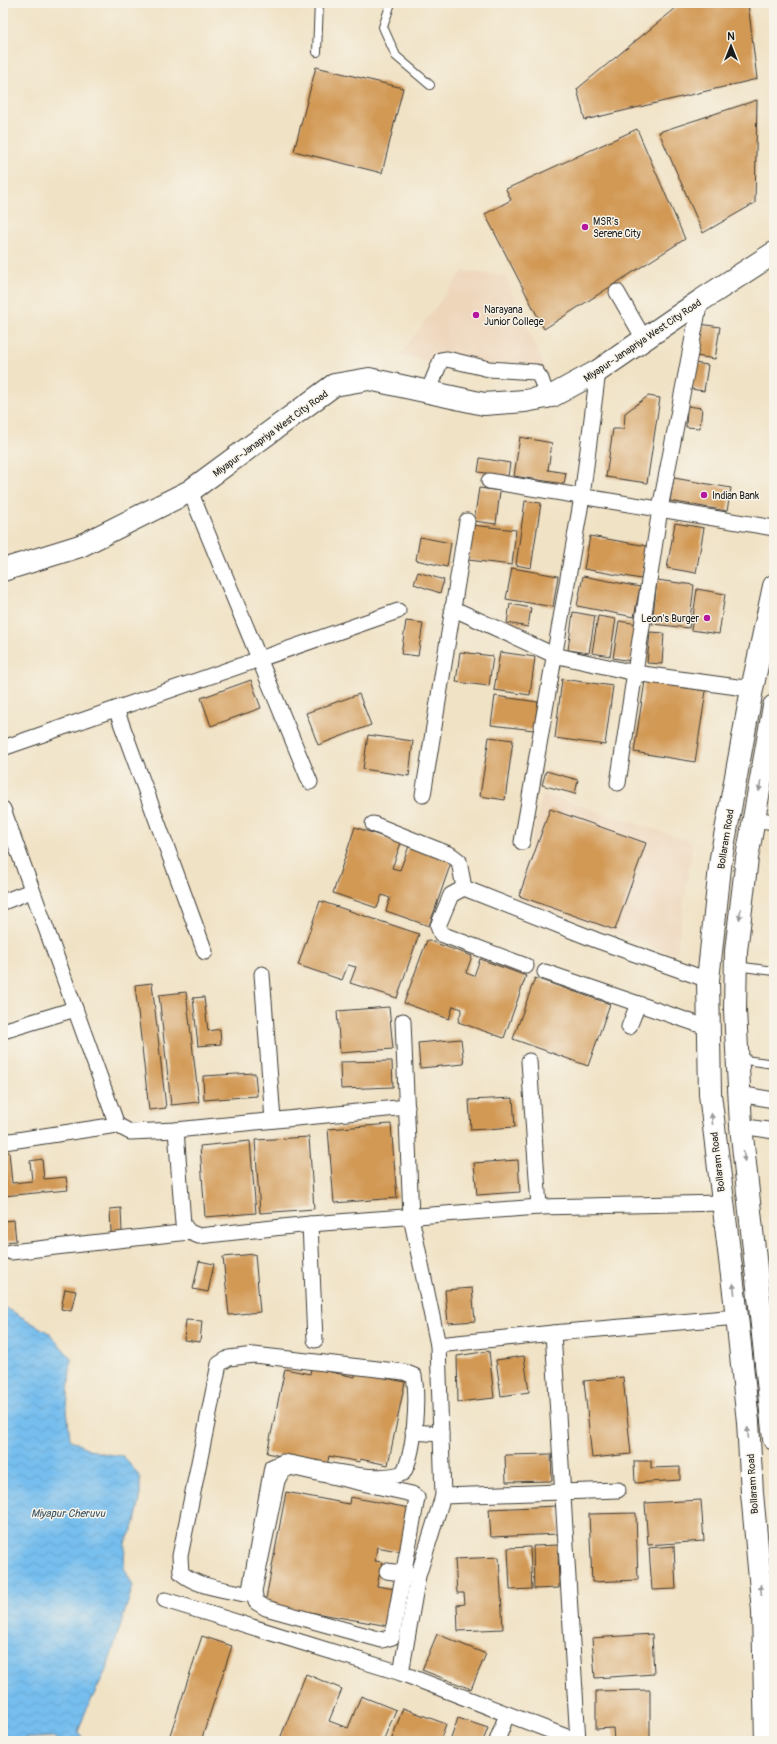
<svg xmlns="http://www.w3.org/2000/svg" width="777" height="1744" font-family="Pangolin,sans-serif">
	<style>
		.built { fill: #eed6bb }
		.water { fill: url(#water-waves); stroke: #496d85 }
		.building { fill: #d29955 }
		.lines { fill: none; stroke-linecap: round; stroke-linejoin: round }
		.lane-casing { stroke: #3c3a35; stroke-width: 10 }
		.street-casing { stroke: #3c3a35; stroke-width: 17 }
		.secondary-casing { stroke: #3c3a35; stroke-width: 24 }
		.primary-casing { stroke: #3c3a35; stroke-width: 24 }
		.lane { stroke: #fff; stroke-width: 8 }
		.street { stroke: #fff; stroke-width: 15 }
		.secondary { stroke: #fff; stroke-width: 22 }
		.primary { stroke: #fff; stroke-width: 22 }
		.oneway { fill: #999 }
		.poi-dot { fill: #b5179e; stroke: #f7f3e8; stroke-width: 1.5 }
		.labels { text-anchor: middle; stroke-width: 3; stroke-linejoin: round; paint-order: stroke }
		.poi-label { font-size: 10px; fill: #1c1c1c; stroke: #f7f3e8; text-anchor: start }
		.street-label { font-size: 10px; fill: #1c1c1c; stroke: #f7f3e8 }
		.water-label { font-size: 11px; font-style: italic; fill: #3c5566; stroke: #f7f3e8 }
	</style>
	<defs>
		<pattern id="water-waves" width="16" height="10" patternUnits="userSpaceOnUse"><rect width="16" height="10" fill="#76beee"/><path d="M0 5q4-4 8 0t8 0" fill="none" stroke="#66a3cc"/></pattern>
	</defs>
	<rect width="100%" height="100%" fill="#f7f3e8"/>
	<filter id="ink" filterUnits="userSpaceOnUse"><feTurbulence type="fractalNoise" baseFrequency=".025" numOctaves="2"/><feDisplacementMap in="SourceGraphic" scale="8" xChannelSelector="R" yChannelSelector="G"/><feConvolveMatrix kernelMatrix="1 2 1 2 8 2 1 2 1" color-interpolation-filters="sRGB"/></filter>
	<filter id="wash" filterUnits="userSpaceOnUse"><feTurbulence type="fractalNoise" baseFrequency=".012" numOctaves="4" result="noise"/><feDisplacementMap in="SourceGraphic" scale="16" xChannelSelector="R" yChannelSelector="G"/><feGaussianBlur stdDeviation="0.9" result="paint"/><feColorMatrix in="noise" values="0 0 0 0 0 0 0 0 0 0 0 0 0 0 0 0 0 1.4 0 .05"/><feComposite in="paint" operator="in"/></filter>
	<g filter="url(#wash)">
		<rect width="100%" height="100%" fill="#f0e2c5"/>
		<g class="built">
			<path d="M 463,271 L 505,276 L 548,375 L 519,380 L 400,355 Z"/>
			<path d="M 543,794 L 693,842 L 676,955 L 517,899 Z"/>
		</g>
		<path class="water" d="M 3,1306 L 49,1333 L 71,1358 L 67,1409 L 70,1439 C 89,1451 101,1454 123,1456 L 140,1477 L 140,1500 L 134,1526 L 125,1543 L 124,1568 L 133,1586 L 107,1668 L 85,1713 L 78,1732 L 85,1741 L 57,1741 L 54,1737 L 3,1740 Z"/>
		<g id="blocks">
			<g class="building">
				<path d="M 682,3 L 748,3 L 757,79 L 585,120 L 577,89 Z"/>
				<path d="M 316,67 L 403,88 L 382,173 L 294,151 Z"/>
				<path d="M 757,100 L 755,203 L 703,233 L 659,132 Z"/>
				<path d="M 637,129 L 685,239 L 544,329 L 485,214 L 511,200 L 506,189 Z"/>
				<path d="M 700,324 L 720,327 L 715,359 L 696,356 Z"/>
				<path d="M 694,363 L 708,365 L 704,391 L 691,389 Z"/>
				<path d="M 648,396 L 660,398 L 647,483 L 606,477 L 613,429 L 624,429 L 625,413 Z"/>
				<path d="M 687,406 L 702,408 L 700,428 L 686,427 Z"/>
				<path d="M 520,437 L 552,443 L 548,470 L 566,473 L 564,484 L 514,476 Z"/>
				<path d="M 480,458 L 510,463 L 508,476 L 478,472 Z"/>
				<path d="M 674,478 L 731,488 L 727,511 L 670,501 Z"/>
				<path d="M 479,488 L 500,491 L 496,524 L 474,521 Z"/>
				<path d="M 525,501 L 541,503 L 531,568 L 516,565 Z"/>
				<path d="M 675,523 L 704,528 L 696,573 L 667,568 Z"/>
				<path d="M 472,525 L 516,530 L 512,565 L 468,560 Z"/>
				<path d="M 590,536 L 647,546 L 641,579 L 584,569 Z"/>
				<path d="M 420,537 L 451,543 L 447,567 L 416,560 Z"/>
				<path d="M 512,568 L 558,576 L 553,607 L 506,599 Z"/>
				<path d="M 418,572 L 444,580 L 440,593 L 414,584 Z"/>
				<path d="M 583,576 L 640,587 L 634,617 L 577,606 Z"/>
				<path d="M 657,580 L 694,585 L 689,628 L 652,624 Z"/>
				<path d="M 697,589 L 725,594 L 719,634 L 691,630 Z"/>
				<path d="M 510,604 L 531,608 L 528,627 L 507,623 Z"/>
				<path d="M 573,612 L 595,616 L 589,653 L 568,650 Z"/>
				<path d="M 598,616 L 616,619 L 610,656 L 592,653 Z"/>
				<path d="M 406,621 L 423,623 L 418,656 L 401,654 Z"/>
				<path d="M 619,621 L 638,624 L 631,661 L 613,658 Z"/>
				<path d="M 650,632 L 664,633 L 662,664 L 647,663 Z"/>
				<path d="M 460,652 L 493,656 L 489,686 L 456,682 Z"/>
				<path d="M 500,652 L 535,657 L 530,695 L 494,690 Z"/>
				<path d="M 562,679 L 613,686 L 605,745 L 555,738 Z"/>
				<path d="M 251,680 L 261,708 L 211,726 L 201,698 Z"/>
				<path d="M 645,681 L 706,691 L 695,762 L 634,752 Z"/>
				<path d="M 359,694 L 371,725 L 318,745 L 306,713 Z"/>
				<path d="M 495,696 L 538,702 L 534,730 L 491,725 Z"/>
				<path d="M 368,735 L 413,741 L 409,776 L 363,769 Z"/>
				<path d="M 489,737 L 513,740 L 505,800 L 480,796 Z"/>
				<path d="M 546,771 L 578,780 L 575,794 L 542,785 Z"/>
				<path d="M 550,809 L 646,843 L 615,930 L 519,896 Z"/>
				<path d="M 355,827 L 401,843 L 392,868 L 400,870 L 409,846 L 452,860 L 429,926 L 386,911 L 390,898 L 382,895 L 377,908 L 333,893 Z"/>
				<path d="M 320,901 L 419,934 L 397,998 L 350,983 L 356,967 L 348,965 L 342,980 L 298,965 Z"/>
				<path d="M 427,940 L 472,956 L 466,973 L 474,976 L 480,959 L 526,976 L 504,1038 L 458,1022 L 462,1009 L 453,1006 L 449,1019 L 404,1003 Z"/>
				<path d="M 535,978 L 610,1004 L 588,1066 L 513,1039 Z"/>
				<path d="M 152,983 L 166,1108 L 149,1110 L 135,985 Z"/>
				<path d="M 186,992 L 199,1102 L 171,1105 L 159,995 Z"/>
				<path d="M 204,997 L 208,1031 L 220,1029 L 221,1044 L 198,1046 L 193,998 Z"/>
				<path d="M 389,1007 L 393,1049 L 340,1053 L 337,1011 Z"/>
				<path d="M 461,1039 L 464,1064 L 420,1068 L 418,1043 Z"/>
				<path d="M 392,1061 L 393,1087 L 341,1089 L 340,1062 Z"/>
				<path d="M 255,1073 L 257,1096 L 204,1100 L 203,1076 Z"/>
				<path d="M 513,1098 L 515,1127 L 471,1130 L 469,1100 Z"/>
				<path d="M 391,1124 L 397,1198 L 334,1203 L 328,1129 Z"/>
				<path d="M 309,1137 L 314,1209 L 260,1213 L 255,1140 Z"/>
				<path d="M 250,1141 L 256,1213 L 205,1217 L 200,1146 Z"/>
				<path d="M 3,1152 L 9,1152 L 12,1183 L 32,1181 L 30,1161 L 42,1159 L 44,1179 L 66,1177 L 68,1190 L 3,1196 Z"/>
				<path d="M 518,1160 L 520,1192 L 477,1195 L 474,1163 Z"/>
				<path d="M 121,1208 L 122,1232 L 111,1233 L 110,1209 Z"/>
				<path d="M 14,1220 L 16,1241 L 5,1242 L 3,1221 Z"/>
				<path d="M 255,1254 L 260,1312 L 229,1315 L 223,1257 Z"/>
				<path d="M 199,1261 L 214,1264 L 208,1292 L 193,1289 Z"/>
				<path d="M 472,1288 L 475,1321 L 448,1323 L 445,1290 Z"/>
				<path d="M 65,1289 L 76,1291 L 71,1311 L 61,1309 Z"/>
				<path d="M 186,1320 L 202,1321 L 200,1342 L 184,1340 Z"/>
				<path d="M 489,1351 L 494,1398 L 458,1402 L 457,1356 Z"/>
				<path d="M 524,1356 L 529,1392 L 501,1396 L 496,1360 Z"/>
				<path d="M 311,1368 L 355,1377 L 356,1372 L 405,1382 L 388,1465 L 360,1459 L 360,1462 L 329,1456 L 327,1466 L 267,1453 L 285,1369 L 310,1374 Z"/>
				<path d="M 623,1377 L 631,1454 L 592,1458 L 584,1381 Z"/>
				<path d="M 551,1454 L 552,1481 L 506,1482 L 505,1455 Z"/>
				<path d="M 634,1461 L 651,1461 L 651,1468 L 680,1467 L 680,1480 L 635,1483 Z"/>
				<path d="M 286,1492 L 349,1504 L 350,1497 L 410,1508 L 402,1552 L 377,1547 L 375,1561 L 382,1562 L 377,1586 L 395,1589 L 388,1626 L 265,1604 Z"/>
				<path d="M 701,1500 L 704,1541 L 648,1545 L 645,1503 Z"/>
				<path d="M 557,1506 L 559,1534 L 491,1537 L 489,1509 Z"/>
				<path d="M 636,1513 L 638,1580 L 592,1582 L 589,1514 Z"/>
				<path d="M 558,1545 L 559,1588 L 534,1589 L 533,1546 Z"/>
				<path d="M 674,1546 L 676,1589 L 652,1590 L 649,1548 Z"/>
				<path d="M 530,1547 L 532,1589 L 510,1590 L 508,1548 Z"/>
				<path d="M 499,1557 L 503,1629 L 458,1631 L 457,1605 L 465,1604 L 464,1593 L 457,1593 L 455,1559 Z"/>
				<path d="M 437,1634 L 486,1654 L 471,1689 L 422,1670 Z"/>
				<path d="M 652,1634 L 654,1674 L 595,1678 L 592,1638 Z"/>
				<path d="M 202,1636 L 232,1646 L 201,1741 L 179,1741 L 169,1738 Z"/>
				<path d="M 306,1674 L 342,1689 L 329,1721 L 348,1728 L 361,1696 L 396,1710 L 383,1741 L 279,1741 Z"/>
				<path d="M 650,1690 L 650,1741 L 614,1741 L 613,1728 L 596,1729 L 596,1691 Z"/>
				<path d="M 403,1708 L 446,1724 L 440,1741 L 391,1741 Z"/>
				<path d="M 458,1718 L 488,1728 L 483,1741 L 450,1741 Z"/>
			</g>
		</g>
	</g>
	<g filter="url(#ink)">
		<use href="#blocks" fill-opacity="0" stroke="#3c3a35" stroke-width="1"/>
		<g class="lines">
			<defs>
				<g id="lane">
					<path d="M 391,3 L 383,27 L 396,56 L 430,85"/>
					<path d="M 317,52 L 319,3"/>
					<path d="M 736,966 L 774,971"/>
					<path d="M 738,1059 L 774,1064"/>
				</g>
				<g id="street">
					<path d="M 617,292 L 644,339"/>
					<path d="M 428,392 L 441,360 L 447,359 L 489,369 L 536,372 L 541,379 L 547,397"/>
					<path d="M 489,481 L 774,528"/>
					<path d="M 190,491 L 310,782"/>
					<path d="M 452,608 L 554,655 L 635,673 L 752,689"/>
					<path d="M 116,709 L 205,952"/>
					<path d="M 3,748 L 398,611"/>
					<path d="M 618,783 L 660,509 L 700,301"/>
					<path d="M 423,795 L 467,521"/>
					<path d="M 3,809 L 117,1125 L 130,1132 L 176,1130 L 407,1107"/>
					<path d="M 754,819 L 774,822"/>
					<path d="M 373,824 L 451,855 L 459,861 L 464,888"/>
					<path d="M 522,842 L 582,497 L 598,371"/>
					<path d="M 3,902 L 31,891"/>
					<path d="M 526,966 L 441,934 L 438,926 L 451,895 L 464,888 L 596,940 L 708,980"/>
					<path d="M 545,972 L 709,1028"/>
					<path d="M 262,974 L 273,1120"/>
					<path d="M 629,1027 L 638,1004"/>
					<path d="M 3,1031 L 75,1009"/>
					<path d="M 529,1061 L 539,1207"/>
					<path d="M 739,1094 L 774,1100"/>
					<path d="M 741,1126 L 774,1131"/>
					<path d="M 176,1130 L 183,1224 L 189,1232"/>
					<path d="M 4,1142 L 117,1125"/>
					<path d="M 310,1224 L 315,1340"/>
					<path d="M 11,1252 L 189,1232 L 199,1236 L 310,1224 L 539,1207 L 722,1203"/>
					<path d="M 553,1333 L 578,1741"/>
					<path d="M 438,1345 L 553,1333 L 737,1317"/>
					<path d="M 254,1355 L 404,1372 L 414,1376 C 418,1399 415,1453 403,1473 C 377,1484 313,1467 283,1462 L 272,1467 L 250,1590 L 244,1594 C 222,1589 198,1587 181,1573 L 180,1556 L 219,1364 L 229,1358 Z"/>
					<path d="M 413,1432 L 441,1434"/>
					<path d="M 290,1467 L 412,1494 L 417,1498 L 392,1637 L 382,1640 L 266,1608 L 256,1602 L 254,1591 L 277,1481 L 281,1473 Z"/>
					<path d="M 443,1496 L 618,1490"/>
					<path d="M 387,1571 L 414,1575"/>
					<path d="M 165,1600 L 401,1673 L 577,1741"/>
					<path d="M 401,1673 L 418,1576 L 443,1496 L 438,1345 L 411,1217 L 403,1021"/>
					<path d="M 497,1741 L 507,1714"/>
				</g>
				<path id="secondary" d="M 3,570 L 80,546 L 190,491 L 334,385 L 369,379 L 484,404 L 525,401 L 552,396 L 598,371 L 700,301 L 774,253"/>
				<g id="primary">
					<path d="M 774,706 L 747,858 L 736,951 L 735,1010 L 741,1126 L 774,1439"/>
					<path d="M 766,1741 L 763,1611 L 752,1493 L 748,1422 L 737,1317 L 710,1094 L 708,980 L 721,858 L 752,689 L 774,586"/>
				</g>
			</defs>
			<use href="#lane" class="lane-casing"/>
			<use href="#street" class="street-casing"/>
			<use href="#secondary" class="secondary-casing"/>
			<use href="#primary" class="primary-casing"/>
			<use href="#lane" class="lane"/>
			<use href="#street" class="street"/>
			<use href="#secondary" class="secondary"/>
			<use href="#primary" class="primary"/>
		</g>
		<defs><path id="oneway-solid" d="M-6-.8H1V-3.2L6.5 0L1 3.2V.8H-6Z"/></defs>
		<g class="oneway">
			<use href="#oneway-solid" transform="translate(760 786) rotate(100)"/>
			<use href="#oneway-solid" transform="translate(740 914) rotate(97)"/>
			<use href="#oneway-solid" transform="translate(712 1119) rotate(-96)"/>
			<use href="#oneway-solid" transform="translate(744 1156) rotate(84)"/>
			<use href="#oneway-solid" transform="translate(734 1289) rotate(-97)"/>
			<use href="#oneway-solid" transform="translate(748 1433) rotate(-94)"/>
			<use href="#oneway-solid" transform="translate(761 1590) rotate(-95)"/>
		</g>
	</g>
	<g class="poi-dot">
		<circle cx="585" cy="227" r="4"/>
		<circle cx="476" cy="315" r="4"/>
		<circle cx="704" cy="495" r="4"/>
		<circle cx="707" cy="618" r="4"/>
	</g>
	<g class="labels">
		<g class="poi-label">
			<text x="593" y="225">MSR’s<tspan x="593" dy="12">Serene City</tspan></text>
			<text x="484" y="313">Narayana<tspan x="484" dy="12">Junior College</tspan></text>
			<text x="712" y="499">Indian Bank</text>
			<text x="699" y="622" text-anchor="end">Leon's Burger</text>
		</g>
		<g class="street-label">
			<text transform="translate(642 340) rotate(-34)" y="4">Miyapur-Janapriya West City Road</text>
			<text transform="translate(270 433) rotate(-36)" y="4">Miyapur-Janapriya West City Road</text>
			<text transform="translate(725 839) rotate(-81)" y="4">Bollaram Road</text>
			<text transform="translate(717 1162) rotate(-97)" y="4">Bollaram Road</text>
			<text transform="translate(752 1484) rotate(-94)" y="4">Bollaram Road</text>
		</g>
		<g class="water-label">
			<text x="68" y="1517">Miyapur Cheruvu</text>
		</g>
	</g>
	<rect width="777" height="1744" fill="none" stroke="#f7f3e8" stroke-width="16"/>
	<g transform="translate(731 46)" stroke="#f7f3e8" stroke-width="3" paint-order="stroke">
	<path d="M0-3L7 15L0 10L-7 15Z" fill="#1c1c1c"/>
	<text y="-6" font-size="11" font-weight="bold" text-anchor="middle" fill="#1c1c1c">N</text>
	</g>
</svg>
